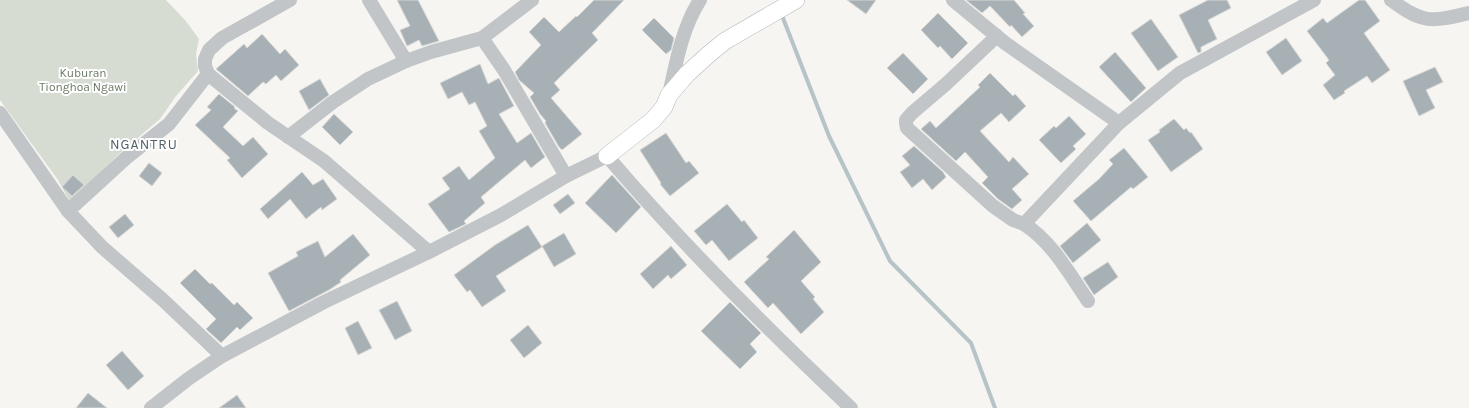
<svg xmlns="http://www.w3.org/2000/svg" width="1469" height="408" font-family="Karla,sans-serif">
	<style>
		.green { fill: #d7dcd3 }
		.lines { fill: none; stroke-linecap: round; stroke-linejoin: round }
		.stream { stroke: #b6c4c7; stroke-width: 4 }
		.building { fill: #a7b0b5; stroke: #d7d7d4 }
		.major-casing { stroke: #b2b7ba; stroke-width: 18 }
		.minor { stroke: #c1c5c8; stroke-width: 14 }
		.major { stroke: #fff; stroke-width: 17 }
		.labels { text-anchor: middle; stroke-width: 4; stroke-linejoin: round; paint-order: stroke }
		.park-label { font-size: 12px; fill: #697a63; stroke: #fff }
		.quarter-label { font-size: 14px; letter-spacing: 1px; fill: #526068; stroke: #fff }
	</style>
	<rect width="100%" height="100%" fill="#f6f5f2"/>
	<path class="green" d="M 0,0 L 166,0 L 185,20 L 199,39 L 196,54 L 198,71 L 176,96 L 160,119 L 120,153 L 70,202 L 58,180 L 0,100 Z"/>
	<g class="lines">
		<path class="stream" d="M 781,13 L 829,136 L 890,261 L 971,343 L 995,408"/>
	</g>
	<g class="building">
		<path d="M 397,0 L 418,0 L 439,41 L 422,46 L 419,40 L 407,46 L 400,30 L 410,26 Z"/>
		<path d="M 594,0 L 624,0 L 592,33 L 598,40 L 554,83 L 560,90 L 551,98 L 582,134 L 562,150 L 559,147 L 545,123 L 546,121 L 540,114 L 530,97 L 534,93 L 519,80 L 515,72 L 541,45 L 529,32 L 544,17 L 559,32 L 576,16 L 577,17 Z"/>
		<path d="M 847,0 L 876,0 L 866,14 Z"/>
		<path d="M 966,0 L 1014,0 L 1025,13 L 1023,14 L 1034,26 L 1022,37 L 1011,25 L 1010,27 L 990,6 L 982,13 Z"/>
		<path d="M 1208,0 L 1227,0 L 1231,8 L 1208,20 L 1217,39 L 1201,47 L 1201,52 L 1198,53 L 1179,15 Z"/>
		<path d="M 1359,0 L 1365,0 L 1380,21 L 1364,33 L 1390,70 L 1372,83 L 1367,76 L 1344,91 L 1345,93 L 1334,100 L 1323,85 L 1335,75 L 1326,63 L 1329,60 L 1307,31 L 1323,18 L 1327,23 Z"/>
		<path d="M 938,13 L 968,43 L 952,59 L 940,46 L 938,48 L 921,30 Z"/>
		<path d="M 654,18 L 674,38 L 671,50 L 666,54 L 642,30 Z"/>
		<path d="M 1151,19 L 1178,57 L 1158,71 L 1131,33 Z"/>
		<path d="M 262,34 L 280,54 L 285,49 L 299,65 L 281,81 L 276,75 L 266,84 L 263,82 L 248,96 L 216,69 L 244,44 L 247,48 Z"/>
		<path d="M 1286,38 L 1302,61 L 1282,75 L 1266,52 Z"/>
		<path d="M 1115,52 L 1146,88 L 1131,102 L 1099,67 Z"/>
		<path d="M 903,53 L 928,79 L 913,94 L 887,68 Z"/>
		<path d="M 480,64 L 488,84 L 499,78 L 514,106 L 499,114 L 517,143 L 531,133 L 545,157 L 531,168 L 525,160 L 481,197 L 485,203 L 464,221 L 466,224 L 449,232 L 428,204 L 450,189 L 442,178 L 459,166 L 469,180 L 495,158 L 479,131 L 487,126 L 475,102 L 469,105 L 462,92 L 448,99 L 440,83 Z"/>
		<path d="M 1435,67 L 1443,82 L 1426,90 L 1435,108 L 1419,116 L 1403,81 Z"/>
		<path d="M 990,73 L 1013,96 L 1015,94 L 1026,106 L 1009,122 L 1001,113 L 980,131 L 1009,162 L 1013,157 L 1029,174 L 1012,189 L 1022,200 L 1012,209 L 998,199 L 982,183 L 988,177 L 965,152 L 956,161 L 921,129 L 930,121 L 936,128 L 980,87 L 978,85 Z"/>
		<path d="M 320,79 L 329,95 L 309,110 L 299,91 Z"/>
		<path d="M 219,94 L 235,107 L 234,108 L 238,111 L 223,127 L 243,146 L 253,137 L 268,154 L 242,178 L 227,160 L 230,158 L 195,125 L 211,110 L 207,107 Z"/>
		<path d="M 334,114 L 353,132 L 340,145 L 322,127 Z"/>
		<path d="M 1069,116 L 1086,134 L 1073,146 L 1076,149 L 1061,163 L 1039,140 L 1054,126 L 1056,128 Z"/>
		<path d="M 1174,119 L 1184,130 L 1186,128 L 1190,133 L 1191,132 L 1203,149 L 1171,172 L 1148,140 L 1160,132 L 1159,130 Z"/>
		<path d="M 666,133 L 686,163 L 689,161 L 699,173 L 670,196 L 660,184 L 661,183 L 640,150 Z"/>
		<path d="M 914,146 L 943,172 L 946,177 L 932,190 L 923,179 L 912,188 L 900,172 L 910,165 L 902,156 Z"/>
		<path d="M 1124,148 L 1148,177 L 1133,189 L 1131,187 L 1091,221 L 1073,201 L 1099,179 L 1113,164 L 1109,160 Z"/>
		<path d="M 149,163 L 162,173 L 152,186 L 139,176 Z"/>
		<path d="M 302,172 L 313,185 L 323,179 L 337,199 L 322,210 L 321,207 L 306,219 L 290,199 L 268,219 L 260,209 Z"/>
		<path d="M 73,175 L 84,185 L 72,196 L 62,187 Z"/>
		<path d="M 612,175 L 641,207 L 616,233 L 585,203 Z"/>
		<path d="M 568,194 L 575,203 L 560,214 L 553,205 Z"/>
		<path d="M 727,204 L 742,222 L 744,220 L 758,238 L 729,261 L 712,240 L 706,245 L 694,231 Z"/>
		<path d="M 125,214 L 134,225 L 118,238 L 109,227 Z"/>
		<path d="M 1087,223 L 1101,240 L 1073,263 L 1060,246 Z"/>
		<path d="M 528,225 L 542,247 L 496,276 L 506,291 L 482,307 L 470,290 L 467,292 L 454,275 L 495,245 Z"/>
		<path d="M 794,230 L 821,262 L 801,281 L 815,297 L 813,299 L 824,312 L 801,334 L 773,303 L 768,308 L 744,282 L 769,259 L 766,257 Z"/>
		<path d="M 564,233 L 576,254 L 554,267 L 542,246 Z"/>
		<path d="M 353,234 L 370,255 L 340,280 L 341,282 L 329,290 L 289,311 L 268,273 L 298,256 L 296,252 L 318,241 L 325,257 Z"/>
		<path d="M 671,246 L 687,265 L 671,279 L 668,275 L 653,289 L 640,274 Z"/>
		<path d="M 1108,262 L 1118,277 L 1094,295 L 1083,278 Z"/>
		<path d="M 195,269 L 210,284 L 212,283 L 234,305 L 237,302 L 253,318 L 240,330 L 237,327 L 221,343 L 206,329 L 216,319 L 180,283 Z"/>
		<path d="M 397,301 L 412,331 L 395,340 L 379,310 Z"/>
		<path d="M 730,302 L 761,333 L 750,344 L 757,352 L 740,369 L 701,331 Z"/>
		<path d="M 358,321 L 372,348 L 358,355 L 345,328 Z"/>
		<path d="M 528,325 L 542,343 L 524,358 L 510,340 Z"/>
		<path d="M 122,351 L 144,376 L 128,390 L 106,365 Z"/>
		<path d="M 88,393 L 107,408 L 76,408 Z"/>
		<path d="M 237,395 L 246,408 L 219,408 Z"/>
	</g>
	<g class="lines">
		<defs>
			<path id="major" d="M 607,156 L 653,120 L 664,107 L 669,95 L 687,74 L 709,54 L 725,41 L 796,0"/>
		</defs>
		<use href="#major" class="major-casing"/>
		<g class="minor">
			<path d="M 369,0 L 406,61"/>
			<path d="M 953,0 L 1005,43 L 1119,123"/>
			<path d="M 1391,0 C 1423,24 1431,22 1469,13"/>
			<path d="M 997,36 L 946,84 L 912,113 L 906,120 L 906,123 L 907,128 L 993,206 L 1013,220 L 1024,224 L 1119,123 L 1180,73 L 1314,0"/>
			<path d="M 482,38 L 504,70 L 566,176"/>
			<path d="M 208,74 L 268,123 L 324,161 L 429,252"/>
			<path d="M 669,95 C 676,63 682,28 700,0"/>
			<path d="M 0,113 L 68,211 L 102,247 L 163,300 L 222,356"/>
			<path d="M 288,137 L 333,102 L 368,79 L 406,61 L 431,52 L 482,38 L 532,0"/>
			<path d="M 68,211 L 126,158 L 169,124 L 208,74 L 205,66 L 205,59 L 209,50 L 222,38 L 290,0"/>
			<path d="M 1024,224 C 1052,242 1069,273 1088,301"/>
			<path d="M 151,408 L 188,379 L 222,356 L 324,302 L 429,252 L 501,215 L 566,176 L 607,156 C 683,245 766,328 851,408"/>
		</g>
		<use href="#major" class="major"/>
	</g>
	<g class="labels">
		<g class="park-label">
			<text x="83" y="77">Kuburan<tspan x="83" dy="14">Tionghoa Ngawi</tspan></text>
		</g>
		<g class="quarter-label">
			<text x="144" y="149">NGANTRU</text>
		</g>
	</g>
</svg>
